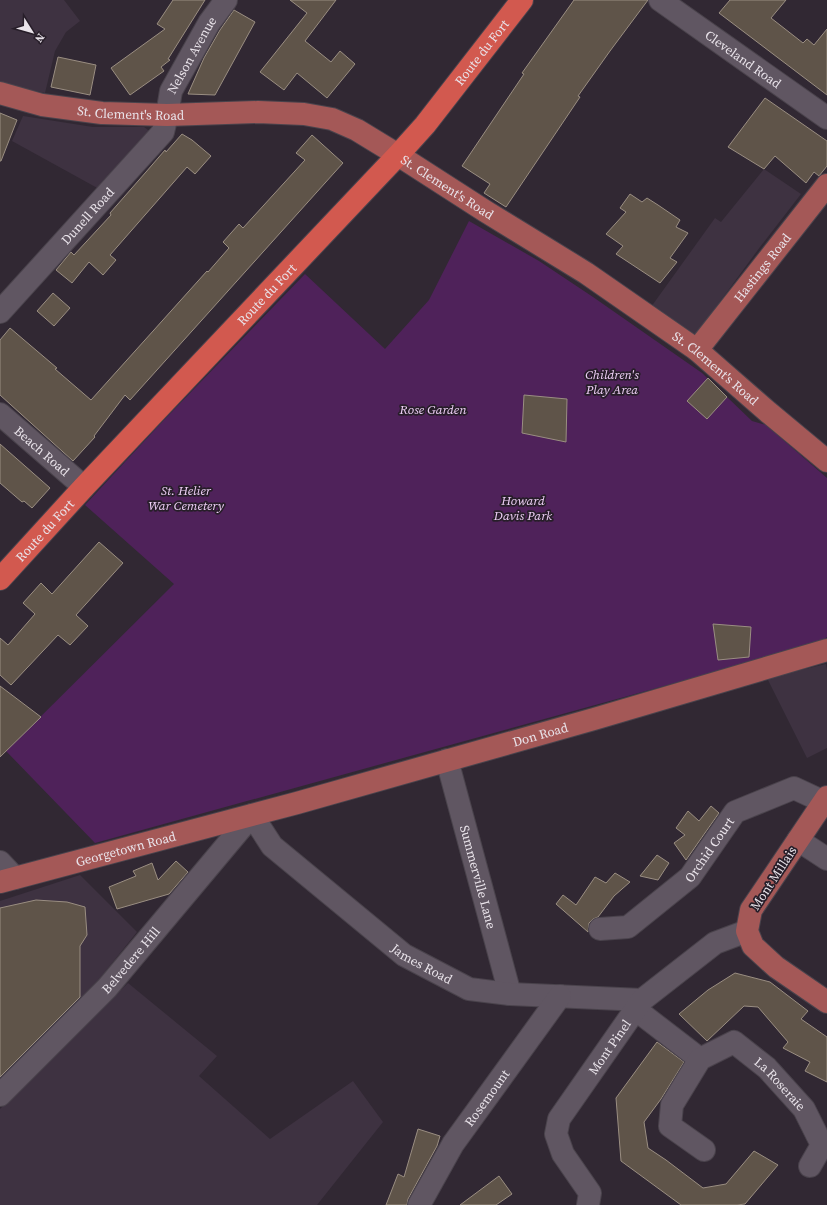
<svg xmlns="http://www.w3.org/2000/svg" width="827" height="1205" font-family="'Source Serif 4',serif">
	<style>
		.built { fill: #3e3241 }
		.green { fill: #4f225a }
		.building { fill: #5f5449; stroke: #9a8e82 }
		.lines { fill: none; stroke-linecap: round; stroke-linejoin: round }
		.minor-casing { stroke: #4a434c; stroke-width: 24 }
		.major-casing { stroke: #4a434c; stroke-width: 24 }
		.highway-casing { stroke: #4a434c; stroke-width: 24 }
		.minor { stroke: #605662; stroke-width: 22 }
		.major { stroke: #a45857; stroke-width: 22 }
		.highway { stroke: #d2594f; stroke-width: 22 }
		.labels { text-anchor: middle; stroke-width: 3.5; stroke-linejoin: round; paint-order: stroke }
		.street-label { font-size: 13px; fill: #e9e3ea; stroke: #271e29 }
		.park-label { font-size: 13px; font-style: italic; fill: #efd0f7; stroke: #271e29 }
	</style>
	<rect width="100%" height="100%" fill="#312833"/>
	<g class="built">
		<path d="M 0,0 L 64,0 L 80,21 L 66,32 L 55,51 L 45,93 L 0,83 Z"/>
		<path d="M 23,116 L 93,127 L 144,127 L 152,133 L 101,190 L 12,141 Z"/>
		<path d="M 764,169 L 801,194 L 760,247 L 694,337 L 651,307 L 715,218 L 721,222 Z"/>
		<path d="M 826,664 L 827,670 L 827,748 L 807,758 L 767,678 Z"/>
		<path d="M 80,875 L 137,932 L 85,997 L 0,1083 L 0,901 Z"/>
		<path d="M 128,983 L 217,1056 L 199,1076 L 270,1139 L 353,1081 L 383,1122 L 317,1205 L 0,1205 L 0,1109 L 74,1034 L 88,1022 Z"/>
	</g>
	<path class="green" d="M 469,221 L 539,261 L 593,297 L 702,373 L 752,421 L 766,425 L 827,478 L 827,637 L 820,643 L 95,843 L 6,751 L 174,584 L 85,505 L 163,421 L 305,274 L 385,349 L 429,300 Z"/>
	<g class="building">
		<path d="M 173,0 L 205,0 L 168,59 L 170,60 L 161,67 L 164,71 L 130,95 L 111,68 L 165,29 L 157,24 Z"/>
		<path d="M 290,0 L 336,0 L 305,41 L 331,62 L 340,51 L 355,64 L 327,98 L 297,73 L 284,90 L 260,72 L 307,13 Z"/>
		<path d="M 574,0 L 648,0 L 610,51 L 578,96 L 580,97 L 506,207 L 484,193 L 490,184 L 462,166 L 524,74 L 522,73 Z"/>
		<path d="M 730,0 L 786,0 L 771,18 L 803,43 L 807,39 L 814,45 L 827,29 L 827,95 L 719,13 Z"/>
		<path d="M 234,10 L 255,22 L 215,95 L 188,94 L 204,58 L 220,30 Z"/>
		<path d="M 58,57 L 96,65 L 90,95 L 51,87 Z"/>
		<path d="M 765,98 L 827,141 L 827,166 L 819,176 L 814,172 L 806,183 L 775,156 L 764,169 L 728,147 Z"/>
		<path d="M 0,113 L 17,120 L 1,161 L 0,161 Z"/>
		<path d="M 182,134 L 192,140 L 211,156 L 195,174 L 187,167 L 110,255 L 116,260 L 103,275 L 89,262 L 72,283 L 56,270 L 71,252 L 74,255 L 111,215 L 110,213 L 146,172 L 165,150 L 166,152 Z"/>
		<path d="M 312,135 L 343,163 L 130,400 L 125,395 L 94,436 L 95,437 L 73,461 L 0,395 L 0,340 L 10,328 L 57,368 L 55,369 L 91,400 L 207,271 L 208,272 L 229,248 L 223,242 L 239,224 L 243,228 L 305,160 L 296,153 Z"/>
		<path d="M 630,194 L 642,202 L 647,198 L 658,205 L 680,220 L 676,227 L 688,233 L 670,258 L 677,262 L 660,283 L 616,254 L 623,246 L 606,234 L 626,212 L 620,208 Z"/>
		<path d="M 53,293 L 70,308 L 54,326 L 37,311 Z"/>
		<path d="M 708,378 L 727,397 L 707,419 L 687,401 Z"/>
		<path d="M 524,395 L 567,399 L 566,442 L 522,433 Z"/>
		<path d="M 0,444 L 50,488 L 32,508 L 24,501 L 22,502 L 0,483 Z"/>
		<path d="M 99,542 L 123,563 L 76,615 L 88,626 L 70,645 L 58,635 L 11,685 L 0,675 L 0,638 L 8,645 L 35,614 L 23,603 L 41,583 L 52,594 Z"/>
		<path d="M 713,624 L 751,627 L 749,657 L 718,660 Z"/>
		<path d="M 0,686 L 41,717 L 0,757 Z"/>
		<path d="M 711,806 L 719,813 L 686,860 L 674,843 L 685,835 L 676,828 L 688,811 L 699,821 Z"/>
		<path d="M 657,855 L 669,863 L 658,880 L 640,876 Z"/>
		<path d="M 176,861 L 188,872 L 169,894 L 117,909 L 109,887 L 136,876 L 133,871 L 152,863 L 158,880 Z"/>
		<path d="M 615,873 L 630,882 L 614,896 L 598,917 L 593,919 L 589,923 L 588,932 L 556,904 L 563,895 L 576,905 L 595,877 L 606,883 Z"/>
		<path d="M 36,900 L 67,902 L 85,907 L 87,935 L 80,946 L 80,997 L 0,1077 L 0,908 Z"/>
		<path d="M 735,973 L 770,982 L 808,1011 L 801,1019 L 827,1037 L 827,1082 L 805,1071 L 810,1062 L 783,1048 L 788,1042 L 758,1007 L 744,1006 L 707,1041 L 679,1014 L 708,990 Z"/>
		<path d="M 657,1042 L 684,1062 L 661,1099 L 644,1122 L 648,1148 L 666,1160 L 703,1188 L 726,1184 L 754,1151 L 778,1165 L 745,1204 L 737,1205 L 681,1205 L 621,1161 L 616,1098 Z"/>
		<path d="M 418,1129 L 440,1136 L 437,1146 L 408,1199 L 407,1205 L 386,1205 L 398,1174 L 404,1177 Z"/>
		<path d="M 499,1176 L 512,1194 L 496,1205 L 460,1205 Z"/>
	</g>
	<g class="lines">
		<defs>
			<g id="minor">
				<path id="s1" d="M 660,0 L 827,118"/>
				<path id="s2" d="M 0,312 L 163,132 L 167,115 L 171,91 L 209,23 L 226,0"/>
				<path id="s3" d="M 0,414 L 84,487"/>
				<path id="s4" d="M 447,760 L 510,994"/>
				<path d="M 798,840 L 827,859"/>
				<path d="M 0,862 L 15,878"/>
				<path id="s5" d="M 600,929 L 628,927 L 690,877 L 735,812 L 794,788 L 824,802"/>
				<path d="M 635,1009 L 700,1059"/>
				<path id="s6" d="M 0,1095 L 107,988 L 252,815 L 272,846 L 404,955 L 469,989 L 510,994 L 642,1000"/>
				<path id="s7" d="M 704,1150 L 670,1126 L 672,1105 L 700,1059 L 734,1042 L 767,1068 L 804,1109 L 822,1145 L 810,1166"/>
				<path id="s8" d="M 419,1205 L 453,1144 L 560,996"/>
				<path id="s9" d="M 588,1205 L 590,1193 L 563,1154 L 556,1134 L 559,1119 L 642,1000 L 715,943 L 747,931"/>
			</g>
			<g id="major">
				<path id="s10" d="M 0,93 L 42,105 L 102,113 L 167,115 L 258,112 L 304,114 L 332,119 L 357,130 L 398,155 L 485,211 L 586,273 L 697,350 L 768,412 L 827,461"/>
				<path id="s11" d="M 697,350 L 827,185"/>
				<path d="M 827,797 L 751,910 L 747,931 L 753,946 L 776,967 L 827,1002"/>
				<path id="s12" d="M 0,882 L 297,803 L 594,719 L 827,650"/>
			</g>
			<g id="highway">
				<path id="s13" d="M 0,579 L 84,487 L 398,155 L 425,125 L 522,0"/>
			</g>
		</defs>
		<use href="#minor" class="minor-casing"/>
		<use href="#major" class="major-casing"/>
		<use href="#highway" class="highway-casing"/>
		<use href="#minor" class="minor"/>
		<use href="#major" class="major"/>
		<use href="#highway" class="highway"/>
	</g>
	<g class="labels">
		<g class="street-label">
			<text dy="5" stroke="none"><textPath href="#s13" startOffset="714">Route du Fort</textPath></text>
			<text dy="5" stroke="none"><textPath href="#s2" startOffset="326">Nelson Avenue</textPath></text>
			<text dy="5" stroke="none"><textPath href="#s1" startOffset="102">Cleveland Road</textPath></text>
			<text dy="5" stroke="none"><textPath href="#s10" startOffset="133">St. Clement's Road</textPath></text>
			<text dy="5" stroke="none"><textPath href="#s10" startOffset="469">St. Clement's Road</textPath></text>
			<text dy="5" stroke="none"><textPath href="#s2" startOffset="130">Dunell Road</textPath></text>
			<text dy="5" stroke="none"><textPath href="#s11" startOffset="105">Hastings Road</textPath></text>
			<text dy="5" stroke="none"><textPath href="#s13" startOffset="390">Route du Fort</textPath></text>
			<text dy="5" stroke="none"><textPath href="#s10" startOffset="793">St. Clement's Road</textPath></text>
			<text dy="5" stroke="none"><textPath href="#s3" startOffset="56">Beach Road</textPath></text>
			<text dy="5" stroke="none"><textPath href="#s13" startOffset="66">Route du Fort</textPath></text>
			<text dy="5" stroke="none"><textPath href="#s12" startOffset="560">Don Road</textPath></text>
			<text dy="5" stroke="none"><textPath href="#s12" startOffset="130">Georgetown Road</textPath></text>
			<text dy="5" stroke="none"><textPath href="#s5" startOffset="141">Orchid Court</textPath></text>
			<text dy="5" stroke="none"><textPath href="#s4" startOffset="121">Summerville Lane</textPath></text>
			<text transform="translate(773 878) rotate(-57)" y="5">Mont Millais</text>
			<text dy="5" stroke="none"><textPath href="#s6" startOffset="188">Belvedere Hill</textPath></text>
			<text dy="5" stroke="none"><textPath href="#s6" startOffset="605">James Road</textPath></text>
			<text dy="5" stroke="none"><textPath href="#s9" startOffset="184">Mont Pinel</textPath></text>
			<text dy="5" stroke="none"><textPath href="#s7" startOffset="217">La Roseraie</textPath></text>
			<text dy="5" stroke="none"><textPath href="#s8" startOffset="127">Rosemount</textPath></text>
		</g>
		<g class="park-label">
			<text x="612" y="379">Children's<tspan x="612" dy="15">Play Area</tspan></text>
			<text x="433" y="414">Rose Garden</text>
			<text x="186" y="495">St. Helier<tspan x="186" dy="15">War Cemetery</tspan></text>
			<text x="523" y="505">Howard<tspan x="523" dy="15">Davis Park</tspan></text>
		</g>
	</g>
	<g transform="translate(32 32) rotate(127)" stroke="#271e29" stroke-width="3" paint-order="stroke">
	<path d="M0-3L7 15L0 10L-7 15Z" fill="#e9e3ea"/>
	<text y="-6" font-size="11" font-weight="bold" text-anchor="middle" fill="#e9e3ea">N</text>
	</g>
</svg>
